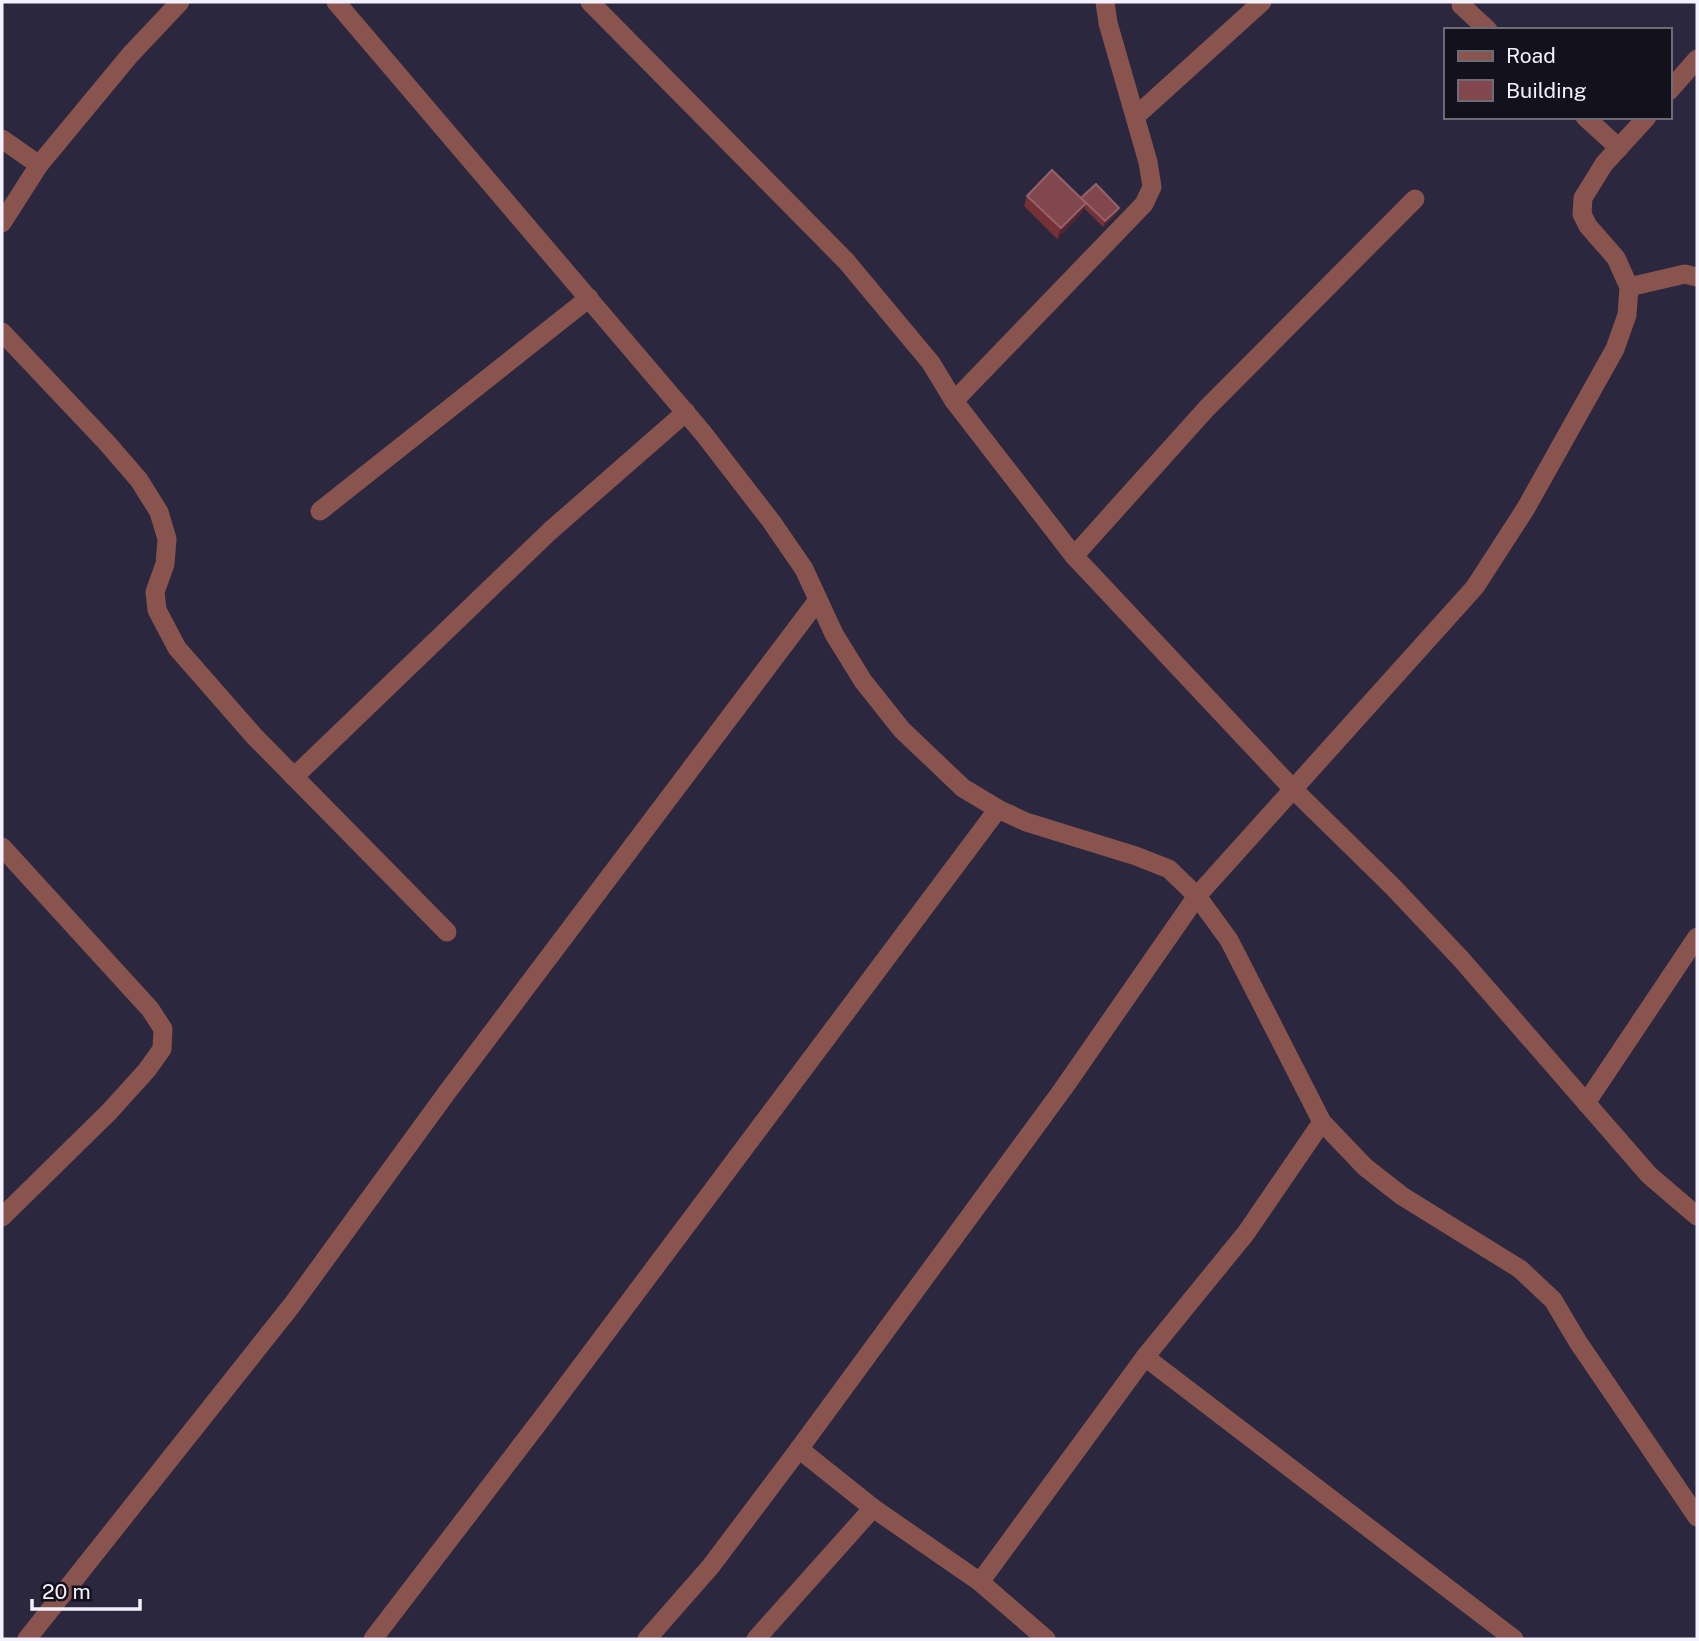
<svg xmlns="http://www.w3.org/2000/svg" width="1699" height="1641" font-family="'Public Sans',sans-serif">
	<style>
		.lines { fill: none; stroke-linecap: round; stroke-linejoin: round }
		.service { stroke: #8a544e; stroke-width: 19 }
		.minor { stroke: #8a544e; stroke-width: 19 }
		.tertiary { stroke: #8a544e; stroke-width: 19 }
		.wall { fill: #753236 }
		.shaded-wall { fill: #512530 }
		.building { fill: #82474c; stroke: #946268; stroke-width: 2 }
	</style>
	<rect width="100%" height="100%" fill="#2a273e"/>
	<g class="lines">
		<g class="service">
			<path d="M 1629,287 L 1685,274 L 1697,277"/>
			<path d="M 1586,1103 L 1697,937"/>
		</g>
		<g class="minor">
			<path d="M 336,2 L 703,433 L 771,521 L 804,569 L 834,634 L 863,681 L 902,730 L 963,788 L 998,809 L 1026,822 L 1136,856 L 1169,869 L 1197,896 L 1229,940 L 1322,1122 L 1365,1167 L 1402,1196 L 1520,1269 L 1553,1300 L 1578,1342 L 1697,1517"/>
			<path d="M 590,2 L 846,261 L 931,363 L 954,401 L 1074,556 L 1293,789 L 1393,887 L 1461,959 L 1649,1175 L 1697,1216"/>
			<path d="M 1461,5 L 1488,30"/>
			<path d="M 1669,91 L 1697,59"/>
			<path d="M 1136,116 L 1262,2"/>
			<path d="M 1585,117 L 1619,148"/>
			<path d="M 2,139 L 39,165"/>
			<path d="M 2,332 L 107,443 L 139,480 L 159,512 L 167,539 L 165,564 L 155,592 L 157,610 L 177,648 L 254,736 L 447,932"/>
			<path d="M 954,401 L 1144,204 L 1152,187 L 1148,162 L 1108,23 L 1105,2"/>
			<path d="M 320,511 L 589,298"/>
			<path d="M 1074,556 L 1207,408 L 1415,199"/>
			<path d="M 294,777 L 550,531 L 686,412"/>
			<path d="M 2,847 L 150,1009 L 163,1029 L 162,1049 L 147,1070 L 109,1112 L 2,1217"/>
			<path d="M 1145,1357 L 1514,1639"/>
			<path d="M 799,1449 L 873,1508 L 980,1582 L 1046,1639"/>
			<path d="M 980,1582 L 1145,1357 L 1246,1233 L 1322,1122"/>
			<path d="M 27,1639 L 292,1305 L 448,1091 L 818,600"/>
			<path d="M 373,1639 L 546,1413 L 998,809"/>
			<path d="M 647,1639 L 711,1566 L 799,1449 L 1063,1089 L 1197,896 L 1475,587 L 1526,508 L 1615,349 L 1627,315 L 1629,287 L 1616,258 L 1588,226 L 1582,214 L 1583,198 L 1604,164 L 1647,117"/>
			<path d="M 756,1639 L 873,1508"/>
		</g>
		<path class="tertiary" d="M 2,223 L 39,165 L 130,55 L 180,2"/>
	</g>
	<path class="wall" d="M 1027,196 L 1081,198 L 1119,208 L 1117,213 L 1103,227 L 1084,208 L 1082,213 L 1057,239 L 1024,206 Z"/>
	<g class="shaded-wall">
		<path d="M 1086,203 L 1082,213 L 1057,239 L 1061,228 Z"/>
		<path d="M 1119,208 L 1117,213 L 1103,227 L 1105,221 Z"/>
	</g>
	<g class="building">
		<path d="M 1052,170 L 1086,203 L 1061,228 L 1027,196 Z"/>
		<path d="M 1096,184 L 1119,208 L 1105,221 L 1081,198 Z"/>
	</g>
	<rect width="1699" height="1641" fill="none" stroke="#f3f1fe" stroke-width="7"/>
	<rect x="1444" y="28" width="228" height="91" fill="#13111c" stroke="#6d6b76" stroke-width="2"/>
	<rect x="1458" y="51" width="35" height="10" fill="#8a544e" stroke="#6d6b76" stroke-width="2"/>
	<text x="1506" y="63" font-size="21" fill="#f3f1fe">Road</text>
	<rect x="1458" y="80" width="35" height="21" fill="#82474c" stroke="#6d6b76" stroke-width="2"/>
	<text x="1506" y="98" font-size="21" fill="#f3f1fe">Building</text>
	<path d="M32 1599v10h108v-10" fill="none" stroke="#f3f1fe" stroke-width="3.5"/>
	<text x="42" y="1599" font-size="21" fill="#f3f1fe" stroke="#13111c" stroke-width="5" paint-order="stroke">20 m</text>
</svg>
